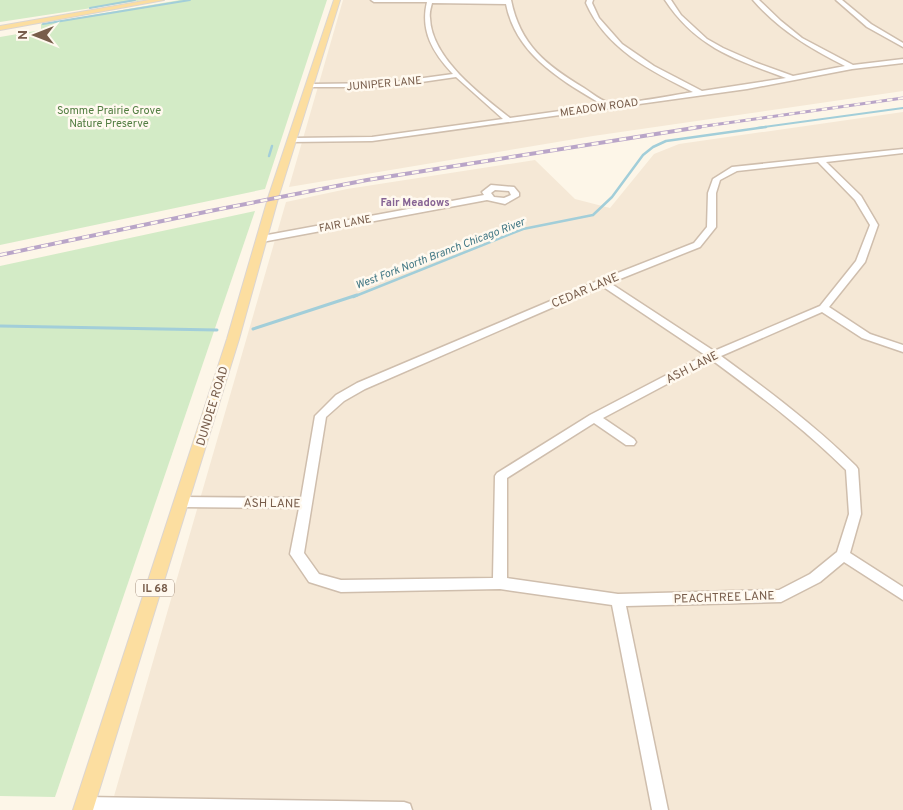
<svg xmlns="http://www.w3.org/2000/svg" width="903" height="810" font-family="Overpass,sans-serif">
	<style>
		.residential { fill: #f5e8d6 }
		.green { fill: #d3ebc6 }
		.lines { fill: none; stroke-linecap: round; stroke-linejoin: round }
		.stream-far2 { stroke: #a2ced9; stroke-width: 2 }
		.stream-far1 { stroke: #a2ced9; stroke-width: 2.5 }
		.stream { stroke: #a2ced9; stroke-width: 3 }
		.minor-casing { stroke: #cfbead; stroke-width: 3 }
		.major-casing { stroke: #dcd5d0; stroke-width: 2 }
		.minor { fill: #fff; fill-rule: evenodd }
		.major { fill: #fcdea0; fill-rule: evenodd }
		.rail-far1-casing { stroke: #b9a5c8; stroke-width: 3 }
		.rail-casing { stroke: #b9a5c8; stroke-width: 4 }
		.rail-far1 { stroke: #fff9ef; stroke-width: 2; stroke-dasharray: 5.5; stroke-linecap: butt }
		.rail { stroke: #fff9ef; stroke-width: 2.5; stroke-dasharray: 7; stroke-linecap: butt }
		.labels { text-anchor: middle; stroke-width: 5; stroke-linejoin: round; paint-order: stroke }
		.far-street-label { font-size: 11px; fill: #785d4b; stroke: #fff9ef }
		.far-park-label { font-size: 11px; fill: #527e42; stroke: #fff9ef }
		.far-neighbourhood-label { font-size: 11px; font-weight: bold; fill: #866394; stroke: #fff9ef }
		.far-water-label { font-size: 11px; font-style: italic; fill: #417784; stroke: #fff9ef }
		.shield { fill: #fff9ef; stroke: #a08c7c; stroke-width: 1 }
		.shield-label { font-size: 11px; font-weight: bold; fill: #785d4b }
		.street-label { font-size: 12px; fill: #785d4b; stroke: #fff9ef }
	</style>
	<rect width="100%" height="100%" fill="#fdf6e8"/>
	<g class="residential">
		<path d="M 343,0 L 903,0 L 903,91 L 593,136 L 289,187 Z"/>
		<path d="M 903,112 L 903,810 L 110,810 L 286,202 L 347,189 L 535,160 L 575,199 L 610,208 L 654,154 L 679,144 Z"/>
	</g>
	<g class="green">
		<path d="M 0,0 L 144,0 L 0,22 Z"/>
		<path d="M 180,0 L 327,0 L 265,189 L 0,245 L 0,37 L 41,30 L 41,24 Z"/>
		<path d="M 255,211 L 55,797 L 0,796 L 0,266 Z"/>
	</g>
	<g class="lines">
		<g class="stream-far2">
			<path d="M 90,8 L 135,0"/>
			<path d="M 43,24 L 190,0"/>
			<path d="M 757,128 L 903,108"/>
		</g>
		<g class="stream-far1">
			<path d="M 269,156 L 272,146"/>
			<path d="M 353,297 L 523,229 L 593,215 L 612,197 L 643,155 L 653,147 L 666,141 L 766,127"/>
		</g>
		<g class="stream">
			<path d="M 0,326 L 217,330"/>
			<path d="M 253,329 L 357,295"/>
		</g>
		<defs>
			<g id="minor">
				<path d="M 371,0 L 511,0 C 520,45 546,65 584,88 C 592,93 601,101 610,103 C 618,106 680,94 693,92 C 651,71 606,49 586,3 L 587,0 L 593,0 L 592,3 L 599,18 L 622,44 L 654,66 L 702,91 L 786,78 C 734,59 696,47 665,0 L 671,0 L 681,15 L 707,39 L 723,48 L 757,63 L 793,76 L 845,66 C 811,49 779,30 753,0 L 759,0 L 781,21 L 802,38 L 853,65 L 903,59 L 903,63 L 852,69 L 747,89 L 372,141 L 290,142 L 289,140 L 293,138 L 372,137 L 503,119 L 456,77 L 387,87 L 309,87 L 308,86 L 311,84 L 387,83 L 453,74 C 433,53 420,31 427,2 L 374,2 ZM 432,3 L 506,4 C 516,55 561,80 603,105 L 510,118 C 481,95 431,58 430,18 C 429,13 431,7 432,3 Z"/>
				<path d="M 836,0 L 842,0 L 871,24 L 903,43 L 903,47 L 867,27 Z"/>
				<path d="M 903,149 L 903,153 L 826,162 L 861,196 L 878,225 L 865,262 L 829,307 L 870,334 L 903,345 L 903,352 L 862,338 L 822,312 L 721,356 C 769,391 813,424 856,466 L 858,469 L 861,514 L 850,553 L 903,587 L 903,600 L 844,562 L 820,582 L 781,602 L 626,606 L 668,810 L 652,810 L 612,605 L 500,589 L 341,592 L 309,582 L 290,554 L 299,508 L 181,507 L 177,505 L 175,502 L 177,499 L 181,497 L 301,498 L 315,416 L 336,395 L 357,383 L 600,280 L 694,243 L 707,227 L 708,193 L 713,179 L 732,167 ZM 818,162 L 855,200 L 870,225 L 856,261 L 820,306 L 714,351 L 610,283 L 700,247 L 716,227 L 716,193 L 720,180 L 737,171 ZM 602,286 L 705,355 L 590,415 L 497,473 L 495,476 L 493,578 L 341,580 L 319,574 L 304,553 L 326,417 L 344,401 L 365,389 ZM 712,360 C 759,395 805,429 846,470 L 849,514 L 837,552 L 810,574 L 779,590 L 618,594 L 507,578 L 507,478 L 594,423 L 626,445 L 634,445 L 636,442 L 634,439 L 603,418 Z"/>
				<path d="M 491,185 L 514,187 L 519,193 L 519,196 L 505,204 L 487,200 L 262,242 L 258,239 L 262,236 L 484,195 L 482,192 ZM 495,190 L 509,191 L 511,195 L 504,198 L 494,197 L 491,193 Z"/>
				<path d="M 85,797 L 404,802 L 410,804 L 412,810 L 79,810 L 77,805 L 79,799 Z"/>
			</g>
			<g id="major">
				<path d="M 149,0 L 164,0 L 0,30 L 0,26 Z"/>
				<path d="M 334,0 L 340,0 L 279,195 L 239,339 L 93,810 L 73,810 L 227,339 L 269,195 Z"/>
			</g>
		</defs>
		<use href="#minor" class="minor-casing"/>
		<use href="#major" class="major-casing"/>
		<use href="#minor" class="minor"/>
		<use href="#major" class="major"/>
		<defs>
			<path id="rail-far1" d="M 691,128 L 903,98"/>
			<path id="rail" d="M 0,255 L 210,211 L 367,180 L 700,127"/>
		</defs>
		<use href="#rail-far1" class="rail-far1-casing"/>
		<use href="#rail" class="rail-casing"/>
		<use href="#rail-far1" class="rail-far1"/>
		<use href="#rail" class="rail"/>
	</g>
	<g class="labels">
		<g class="far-street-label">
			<text transform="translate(384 83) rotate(-5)" y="4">JUNIPER LANE</text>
			<text transform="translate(599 107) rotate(-8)" y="4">MEADOW ROAD</text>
			<text transform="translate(345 223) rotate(-11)" y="4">FAIR LANE</text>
		</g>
		<g class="far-park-label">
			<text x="109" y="114">Somme Prairie Grove<tspan x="109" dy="13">Nature Preserve</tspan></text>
		</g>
		<g class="far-neighbourhood-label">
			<text x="415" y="206">Fair Meadows</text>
		</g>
		<g class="far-water-label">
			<text transform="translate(440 253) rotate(-21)" y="4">West Fork North Branch Chicago River</text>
		</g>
		<rect class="shield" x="136" y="579.5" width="38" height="17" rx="4"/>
		<g class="shield-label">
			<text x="155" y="592">IL 68</text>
		</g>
		<g class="street-label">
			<text transform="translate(585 290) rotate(-23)" y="4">CEDAR LANE</text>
			<text transform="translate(692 367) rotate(-27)" y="4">ASH LANE</text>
			<text transform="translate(212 406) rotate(-73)" y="4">DUNDEE ROAD</text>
			<text transform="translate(272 503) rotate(1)" y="4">ASH LANE</text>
			<text transform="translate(724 597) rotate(-2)" y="4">PEACHTREE LANE</text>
		</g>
	</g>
	<g transform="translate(35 35) rotate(270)" stroke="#fff9ef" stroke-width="4" paint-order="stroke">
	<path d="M0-4L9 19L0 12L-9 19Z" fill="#785d4b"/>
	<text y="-8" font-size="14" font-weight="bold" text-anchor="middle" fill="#785d4b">N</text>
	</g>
</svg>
